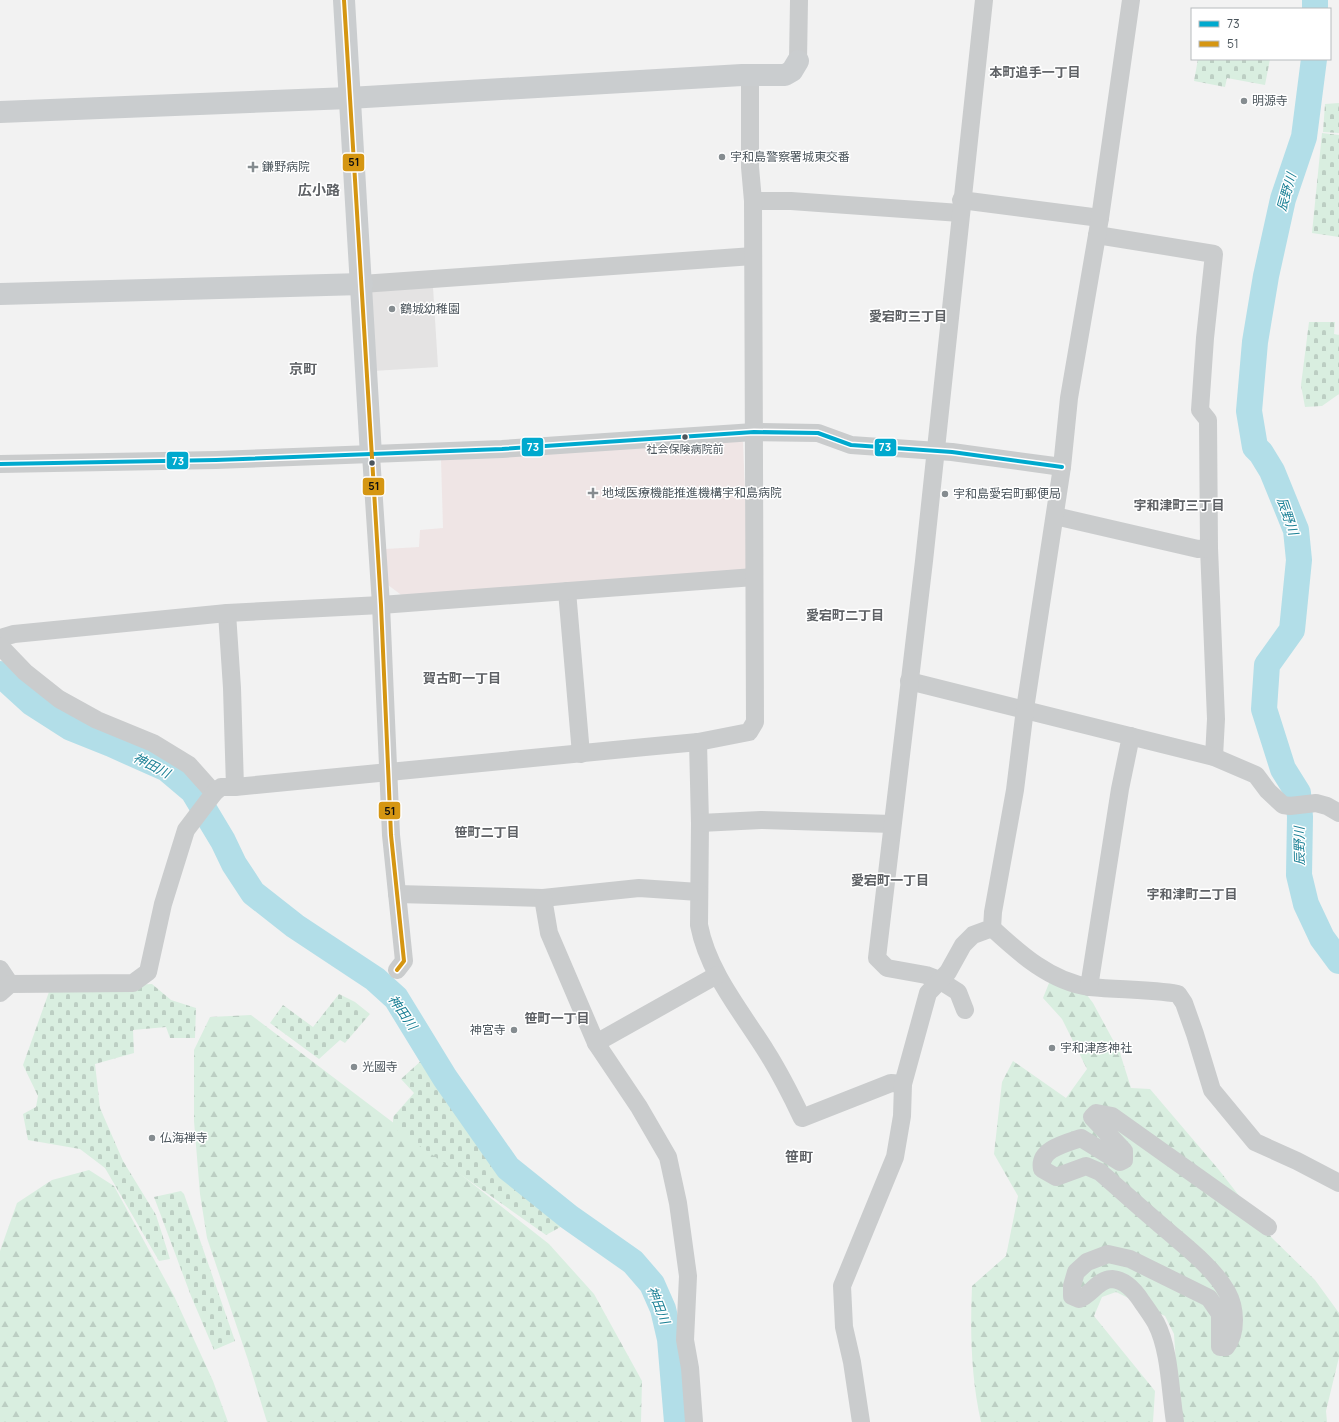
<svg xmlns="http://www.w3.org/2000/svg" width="1339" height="1422" font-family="Manrope,'Noto Sans JP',sans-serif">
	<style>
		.education { fill: #e4e3e3 }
		.medical { fill: #efe5e5 }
		.forest { fill: url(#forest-firs) }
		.cemetery { fill: url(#cemetery-stones) }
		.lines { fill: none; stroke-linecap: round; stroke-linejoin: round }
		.river { stroke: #b2dee8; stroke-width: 26 }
		.street { stroke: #cacccd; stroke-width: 18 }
		.secondary { stroke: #cacdcf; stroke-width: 22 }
		.bus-1-casing { stroke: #fff; stroke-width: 7 }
		.bus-2-casing { stroke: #fff; stroke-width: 7 }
		.bus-1 { stroke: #00a9ce; stroke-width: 4 }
		.bus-2 { stroke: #d59612; stroke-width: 4 }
		.poi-dot { fill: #858c90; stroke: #fff; stroke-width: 1.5 }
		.bus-dot { fill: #4b555c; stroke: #fff; stroke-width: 1.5 }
		.labels { text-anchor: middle; stroke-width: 3; stroke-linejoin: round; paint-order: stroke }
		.bus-label { font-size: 11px; fill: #4b555c; stroke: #fff }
		.poi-label { font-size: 12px; fill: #4b555c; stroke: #fff; text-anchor: start }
		.neighbourhood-label { font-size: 13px; font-weight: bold; fill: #5e6165; stroke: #fff }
		.water-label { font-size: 13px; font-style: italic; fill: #1c8196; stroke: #fff }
		.quarter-label { font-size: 14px; font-weight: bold; fill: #5e6165; stroke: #fff }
		.line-badge { stroke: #fff; stroke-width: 1.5 }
		.badge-label { font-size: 11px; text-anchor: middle; font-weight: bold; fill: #fff }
		.pale-badge-label { font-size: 11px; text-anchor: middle; font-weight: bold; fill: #111 }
	</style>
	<defs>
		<pattern id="forest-firs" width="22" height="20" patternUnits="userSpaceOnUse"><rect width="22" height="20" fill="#d9eee0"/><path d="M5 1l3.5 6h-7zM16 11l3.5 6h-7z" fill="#bccec3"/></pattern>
		<pattern id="cemetery-stones" width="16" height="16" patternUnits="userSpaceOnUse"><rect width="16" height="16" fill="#d9eee0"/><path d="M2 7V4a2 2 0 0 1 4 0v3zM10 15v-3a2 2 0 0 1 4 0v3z" fill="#bccec3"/></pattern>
	</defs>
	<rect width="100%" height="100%" fill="#f2f2f2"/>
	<path class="education" d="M 433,287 L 438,367 L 373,371 L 368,291 Z"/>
	<path class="medical" d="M 739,441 L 743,442 L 748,568 L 744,573 L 404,597 L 388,585 L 385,549 L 419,547 L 420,530 L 443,528 L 441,459 Z"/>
	<g class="forest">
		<path d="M 1051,978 L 1084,991 L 1093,1003 L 1120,1053 L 1131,1088 L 1150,1089 L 1219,1170 L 1272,1238 L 1315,1280 L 1339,1313 L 1339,1357 L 1326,1411 L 1327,1422 L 1183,1422 L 1178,1395 L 1174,1334 L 1165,1316 L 1116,1292 L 1102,1297 L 1094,1316 L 1155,1391 L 1153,1422 L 981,1422 C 971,1377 970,1332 972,1286 L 1006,1256 L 1018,1196 L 994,1154 L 1002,1082 L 1013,1061 L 1066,1098 L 1087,1069 L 1062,1019 L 1043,998 Z"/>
		<path d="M 251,1015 L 436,1155 L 549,1244 L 594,1294 L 642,1381 L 641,1422 L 267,1422 L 248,1360 L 207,1238 L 200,1194 L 194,1121 L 194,1050 L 210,1017 Z"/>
		<path d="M 89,1170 L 114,1186 L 174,1296 L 213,1381 L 228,1422 L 0,1422 L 0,1251 L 17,1203 L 52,1180 Z"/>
	</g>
	<g class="cemetery">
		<path d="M 1198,59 L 1270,59 L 1265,85 L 1227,78 L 1225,87 L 1194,81 Z"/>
		<path d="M 1339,103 L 1339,133 L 1323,132 L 1325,104 Z"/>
		<path d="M 1322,133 L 1339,135 L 1339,237 L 1312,233 Z"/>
		<path d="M 1309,322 L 1335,322 L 1334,334 L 1339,335 L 1339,394 L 1322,406 L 1305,407 L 1301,385 Z"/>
		<path d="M 152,984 L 171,1000 L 196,1008 L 195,1038 L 170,1038 L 166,1027 L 133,1030 L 134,1053 L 95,1064 L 100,1108 L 123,1161 L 156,1215 L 170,1259 L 159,1261 L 105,1168 L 80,1149 L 28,1140 L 23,1114 L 36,1107 L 38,1096 L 23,1065 L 50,989 Z"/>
		<path d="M 339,994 L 355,1002 L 370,1014 L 345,1043 L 340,1040 L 319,1059 L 270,1023 L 283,1005 L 313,1027 Z"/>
		<path d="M 422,1060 L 482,1152 L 564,1225 L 546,1235 L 393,1127 L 393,1117 L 414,1093 L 401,1079 Z"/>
		<path d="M 181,1191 L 184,1194 L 235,1341 L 214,1350 L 191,1296 L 154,1197 Z"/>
	</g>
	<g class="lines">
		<g class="river">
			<path d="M 1315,9 L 1315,0"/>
			<path d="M 1314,59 L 1304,137 L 1283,199 L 1266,276 L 1255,342 L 1249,411 L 1255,447 L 1261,453 L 1272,471 L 1296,530 L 1299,560 L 1292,630 L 1267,665 L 1264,709 L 1283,769 L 1298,793 L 1300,817 L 1299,875 L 1306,904 L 1322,938 L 1339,961"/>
			<path d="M 0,674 L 32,703 L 71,728 L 111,744 L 167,769 L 193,791 L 223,841 L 234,864 L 253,893 L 295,926 L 375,979 L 396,998 L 445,1078 L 508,1168 L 569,1217 L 633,1262 L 652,1284 L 663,1309 L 670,1339 L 677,1422"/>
		</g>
		<g class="street">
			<path d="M 798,61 L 799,0"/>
			<path d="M 961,200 L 1100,218"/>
			<path d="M 753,201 L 791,201 L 960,213"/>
			<path d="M 1097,235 L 1214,254 L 1205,338 L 1200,410 L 1208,420 L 1209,548 L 1216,719 L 1214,757"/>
			<path d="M 362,284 L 753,256"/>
			<path d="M 371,455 L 381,605 L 391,835 L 404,961 L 397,970"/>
			<path d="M 0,464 L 216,460 L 502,449 L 754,432 L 818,433 L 851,445 L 952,452 L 1062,467"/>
			<path d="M 1055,516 L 1198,549 L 1209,548"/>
			<path d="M 567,591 L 581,754"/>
			<path d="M 227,613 L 232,688 L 235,787"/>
			<path d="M 0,638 L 14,634 L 227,613 L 381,605 L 754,577"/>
			<path d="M 0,646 L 25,672 L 59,699 L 97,720 L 153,743 L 189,765 L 214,793"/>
			<path d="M 909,681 L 1214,757 L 1256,775 L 1268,791 L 1283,805 L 1290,806 L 1316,803 L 1327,806 L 1339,813"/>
			<path d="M 698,742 L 700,823 L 699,925 C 708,972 741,1011 766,1051 C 780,1073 791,1095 802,1118 L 891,1083 L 903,1084"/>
			<path d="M 700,823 L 761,820 L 892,824"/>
			<path d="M 397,894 L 543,898 L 639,888 L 699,892"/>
			<path d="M 543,898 L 549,933 L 596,1043 L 639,1107 L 668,1157 L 678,1203 L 688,1276 L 685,1340 L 690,1368 L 694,1422"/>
			<path d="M 992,928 C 1019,953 1051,982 1090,987 C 1119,990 1149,989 1178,994 L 1184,1003 L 1195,1034 L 1212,1090 L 1255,1142 L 1297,1161 L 1339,1183"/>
			<path d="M 0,969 L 10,984"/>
			<path d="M 1089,987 L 1120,789 L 1131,736"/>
			<path d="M 0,993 L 10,984 L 133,983 L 148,972 L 163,904 L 186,830 L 214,793 L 221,787 L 235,787 L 645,747 L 698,742 L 749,732 L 755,722 L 753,201 L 750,167 L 750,75"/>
			<path d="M 965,1010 L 958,992 L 939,980 L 926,975 L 887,968 L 877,958 L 924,561 L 984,0"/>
			<path d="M 596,1043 L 717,975"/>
			<path d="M 861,1422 L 852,1362 L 844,1327 L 842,1286 L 895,1157 L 902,1116 L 903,1084 L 928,993 L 948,972 L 963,945 L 973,935 L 992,928 L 993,912 L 1015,790 L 1025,709 L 1062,467 L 1069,398 L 1100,218 L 1131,0"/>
			<path d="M 1175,1422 C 1170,1391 1170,1350 1156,1323 C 1152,1316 1147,1309 1142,1302 C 1135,1291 1126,1280 1112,1279 C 1098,1279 1091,1295 1079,1299 L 1072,1296 L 1072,1286 L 1076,1272 L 1087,1262 L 1108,1254 L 1130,1259 L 1209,1298 L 1220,1314 L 1220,1347 L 1226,1347 C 1237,1333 1236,1308 1227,1292 C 1214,1269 1190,1250 1170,1233 C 1146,1213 1123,1192 1100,1172 L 1086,1166 L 1056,1177 L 1042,1169 C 1038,1149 1067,1143 1081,1138 L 1120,1162 L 1124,1160 L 1124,1151 L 1092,1117 L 1096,1113 L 1112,1116 L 1268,1227"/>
		</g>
		<g class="secondary">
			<path d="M 344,0 L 371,455"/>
			<path d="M 0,112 L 349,98 L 742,75 L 785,75 L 792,71 L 798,61"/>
			<path d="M 0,294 L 362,284"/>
		</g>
		<defs>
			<path id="bus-1" d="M 0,464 L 216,460 L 502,449 L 754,432 L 818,433 L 851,445 L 952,452 L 1062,467"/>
			<path id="bus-2" d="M 344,0 L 381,605 L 391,835 L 404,961 L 397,970"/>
		</defs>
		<use href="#bus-1" class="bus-1-casing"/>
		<use href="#bus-2" class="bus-2-casing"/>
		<use href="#bus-1" class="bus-1"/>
		<use href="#bus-2" class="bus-2"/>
	</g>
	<g class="poi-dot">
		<circle cx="1244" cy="101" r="4"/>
		<circle cx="722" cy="157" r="4"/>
		<path d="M251 161h4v4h4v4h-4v4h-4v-4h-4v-4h4z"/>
		<circle cx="392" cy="309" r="4"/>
		<path d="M591 487h4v4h4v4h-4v4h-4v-4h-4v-4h4z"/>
		<circle cx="945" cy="494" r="4"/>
		<circle cx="514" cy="1030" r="4"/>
		<circle cx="1052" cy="1048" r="4"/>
		<circle cx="354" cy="1067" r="4"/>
		<circle cx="152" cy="1138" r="4"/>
	</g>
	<g class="bus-dot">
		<circle cx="685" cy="437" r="3.5"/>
		<circle cx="372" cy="463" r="3.5"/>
	</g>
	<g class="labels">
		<g class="bus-label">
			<text x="685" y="453">社会保険病院前</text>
		</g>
		<g class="poi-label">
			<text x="1252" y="105">明源寺</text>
			<text x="730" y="161">宇和島警察署城東交番</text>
			<text x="262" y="171">鎌野病院</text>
			<text x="400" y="313">鶴城幼稚園</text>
			<text x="602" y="497">地域医療機能推進機構宇和島病院</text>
			<text x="953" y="498">宇和島愛宕町郵便局</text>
			<text x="506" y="1034" text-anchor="end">神宮寺</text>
			<text x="1060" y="1052">宇和津彦神社</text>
			<text x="362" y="1071">光國寺</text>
			<text x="160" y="1142">仏海禅寺</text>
		</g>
		<g class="neighbourhood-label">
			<text x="1035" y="77">本町追手一丁目</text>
			<text x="908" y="321">愛宕町三丁目</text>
			<text x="1179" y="510">宇和津町三丁目</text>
			<text x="845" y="620">愛宕町二丁目</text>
			<text x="462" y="683">賀古町一丁目</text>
			<text x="487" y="837">笹町二丁目</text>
			<text x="890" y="885">愛宕町一丁目</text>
			<text x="1192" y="899">宇和津町二丁目</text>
			<text x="557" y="1023">笹町一丁目</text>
		</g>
		<g class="water-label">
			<text transform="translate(1286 192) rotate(-74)" y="5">辰野川</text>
			<text transform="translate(1288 516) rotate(71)" y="5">辰野川</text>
			<text transform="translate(152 765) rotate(27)" y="5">神田川</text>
			<text transform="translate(1299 846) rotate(-91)" y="5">辰野川</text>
			<text transform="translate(403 1012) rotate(55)" y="5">神田川</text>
			<text transform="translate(659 1305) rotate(69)" y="5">神田川</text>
		</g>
		<g class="quarter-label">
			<text x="319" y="195">広小路</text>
			<text x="303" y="374">京町</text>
			<text x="799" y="1162">笹町</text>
		</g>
	</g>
	<g class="line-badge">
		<rect x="342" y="153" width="23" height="19" rx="4" fill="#d59612"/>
		<rect x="521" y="437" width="23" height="20" rx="4" fill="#00a9ce"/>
		<rect x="874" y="438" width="23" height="19" rx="4" fill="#00a9ce"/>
		<rect x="166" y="451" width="23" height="19" rx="4" fill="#00a9ce"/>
		<rect x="362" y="477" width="23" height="19" rx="4" fill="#d59612"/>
		<rect x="378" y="801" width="23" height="19" rx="4" fill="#d59612"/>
	</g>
	<g class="badge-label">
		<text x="533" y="451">73</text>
		<text x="885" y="451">73</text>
		<text x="178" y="465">73</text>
	</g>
	<g class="pale-badge-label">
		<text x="354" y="166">51</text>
		<text x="374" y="490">51</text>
		<text x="390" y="815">51</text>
	</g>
	<rect x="1191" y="8" width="140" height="52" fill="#ffffff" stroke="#b7bbbe"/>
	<rect x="1199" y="21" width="20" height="6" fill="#00a9ce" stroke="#b7bbbe"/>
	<text x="1227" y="28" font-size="12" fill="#4b555c">73</text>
	<rect x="1199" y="41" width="20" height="6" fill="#d59612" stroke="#b7bbbe"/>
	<text x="1227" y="48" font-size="12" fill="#4b555c">51</text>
</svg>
